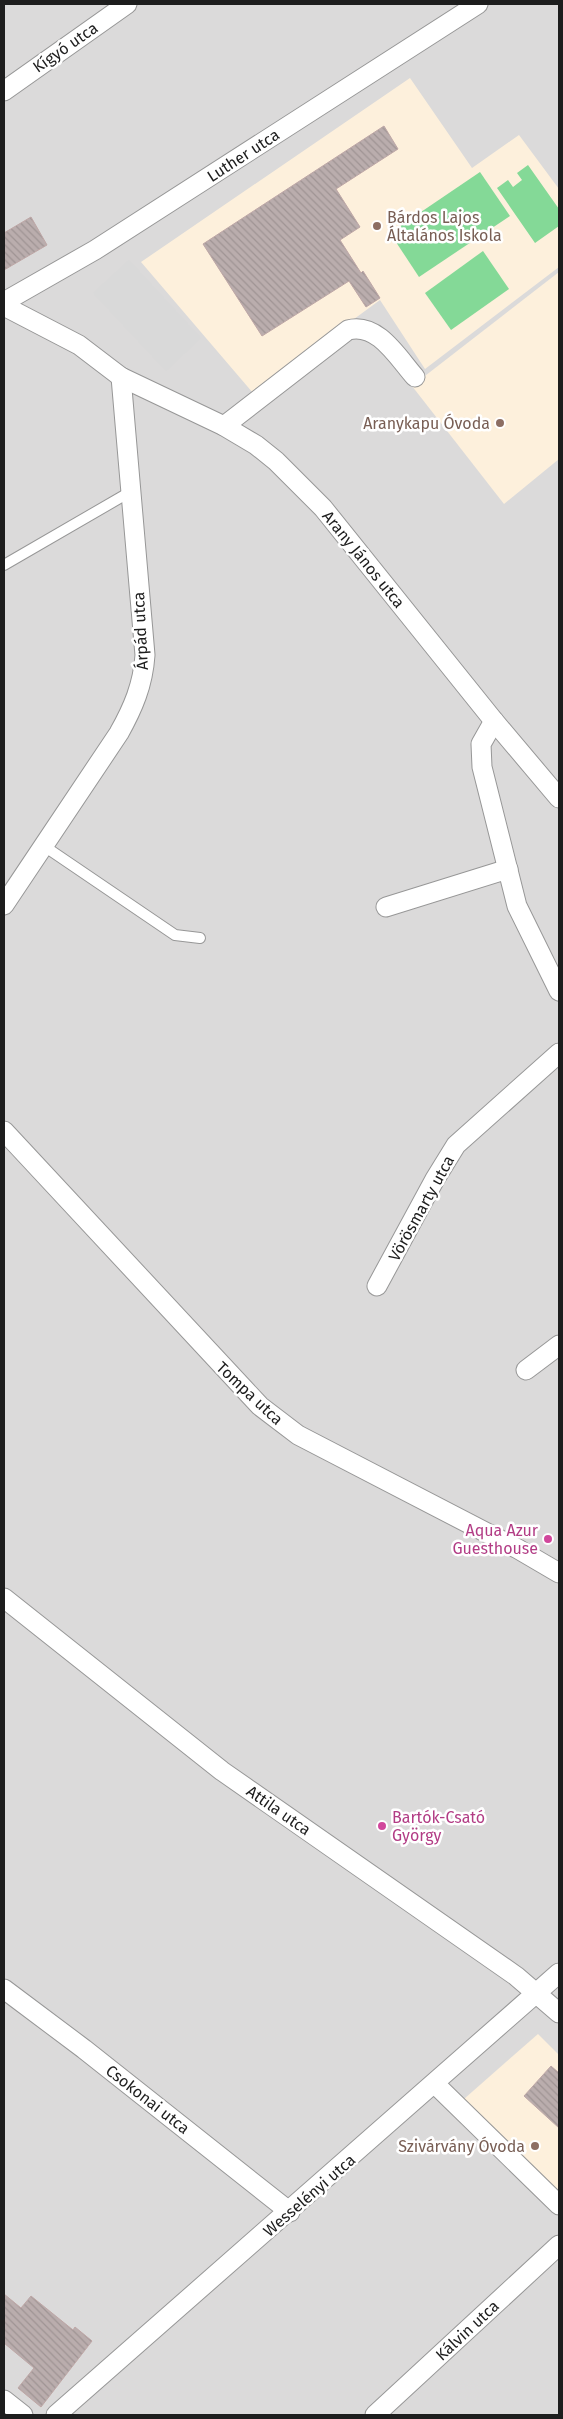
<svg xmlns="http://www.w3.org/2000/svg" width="563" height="2419" font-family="'Fira Sans',sans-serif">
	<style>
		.residential { fill: #dbdada }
		.education { fill: #fdf0dc }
		.pitch { fill: #84d997 }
		.parking { fill: #d9d9d9 }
		.building { fill: url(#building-back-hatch); stroke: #bea7a6 }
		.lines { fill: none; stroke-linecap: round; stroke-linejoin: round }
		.service-casing { stroke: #979797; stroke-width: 12 }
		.minor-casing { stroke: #979797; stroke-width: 21 }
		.service { stroke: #fff; stroke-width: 10 }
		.minor { stroke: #fff; stroke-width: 19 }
		.education-dot { fill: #8d6e63; stroke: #fff; stroke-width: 2 }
		.hotel-dot { fill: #d1479c; stroke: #fff; stroke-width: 2 }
		.labels { text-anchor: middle; stroke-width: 5; stroke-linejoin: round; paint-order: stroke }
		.street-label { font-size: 16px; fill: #1d1d1d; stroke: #fff }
		.education-label { font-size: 16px; fill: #785e54; stroke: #fff; text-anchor: end }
		.hotel-label { font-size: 16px; fill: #b23c85; stroke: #fff; text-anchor: end }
	</style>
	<defs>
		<pattern id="building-back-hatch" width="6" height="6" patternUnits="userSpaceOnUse" patternTransform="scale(1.25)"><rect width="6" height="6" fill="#baadad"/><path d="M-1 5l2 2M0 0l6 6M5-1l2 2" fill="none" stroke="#9f9494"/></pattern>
	</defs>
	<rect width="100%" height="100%" fill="#eee6e3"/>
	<rect class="residential" x="4" y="4" width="555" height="2411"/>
	<g class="education">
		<path d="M 410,78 L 472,168 L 519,135 L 559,189 L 559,267 L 425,369 L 380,300 L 253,393 L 141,262 Z"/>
		<path d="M 559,272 L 559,459 L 504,504 L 412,386 Z"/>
		<path d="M 538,2034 L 559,2055 L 559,2194 L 464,2099 Z"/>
	</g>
	<g class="pitch">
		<path d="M 528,165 L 559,209 L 559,226 L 535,243 L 497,188 L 508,180 L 513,187 L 522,180 L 517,173 Z"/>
		<path d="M 480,172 L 510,216 L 419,277 L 390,233 Z"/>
		<path d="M 483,251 L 509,289 L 451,330 L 425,293 Z"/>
	</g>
	<path class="parking" d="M 129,260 L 201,338 L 166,371 L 93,293 Z"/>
	<g class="building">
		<path d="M 384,126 L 398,149 L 336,189 L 360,227 L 340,240 L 361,273 L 363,271 L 380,298 L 366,307 L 349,281 L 262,336 L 203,244 Z"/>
		<path d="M 31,217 L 47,245 L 4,270 L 4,233 Z"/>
		<path d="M 551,2066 L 559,2073 L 559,2128 L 524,2096 Z"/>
		<path d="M 4,2294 L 21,2308 L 31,2296 L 73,2330 L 75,2327 L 92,2341 L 41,2407 L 18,2388 L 34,2368 L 4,2343 Z"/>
	</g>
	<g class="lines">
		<defs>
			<g id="service">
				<path d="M 4,565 L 130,492"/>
				<path d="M 44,846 L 175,935 L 200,938"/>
			</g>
			<g id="minor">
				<path d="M 4,91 L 127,4"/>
				<path d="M 4,302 L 95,250 L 478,4"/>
				<path d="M 4,306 L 79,345 L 121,377 L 224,426 L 256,445 L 276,461 L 323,508 L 494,721 L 559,798"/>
				<path d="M 224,426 L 348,330 C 378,322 398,358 415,377"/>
				<path d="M 494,721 L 481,744 L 482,767 L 517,906 L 559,991"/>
				<path d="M 4,905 L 119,733 C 133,708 143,685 145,655 L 121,377"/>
				<path d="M 386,907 L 508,869"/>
				<path d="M 4,1131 L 260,1406 L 298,1435 L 518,1549 L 559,1573"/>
				<path d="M 377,1286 L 435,1179 L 456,1145 L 559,1053"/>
				<path d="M 526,1370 L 559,1345"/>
				<path d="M 4,1598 L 222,1771 L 516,1976 L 559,2013"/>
				<path d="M 4,1989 L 84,2049 L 290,2212"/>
				<path d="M 435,2084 L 559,2205"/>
				<path d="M 4,2400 L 23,2415"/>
				<path d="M 56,2415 L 559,1973"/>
				<path d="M 375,2415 L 559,2245"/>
			</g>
		</defs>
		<use href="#service" class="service-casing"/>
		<use href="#minor" class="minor-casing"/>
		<use href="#service" class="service"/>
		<use href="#minor" class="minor"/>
	</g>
	<g class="education-dot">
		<circle cx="377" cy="226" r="5"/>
		<circle cx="500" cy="423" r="5"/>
		<circle cx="535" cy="2146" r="5"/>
	</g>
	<g class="hotel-dot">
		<circle cx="548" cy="1539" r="5"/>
		<circle cx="382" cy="1826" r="5"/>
	</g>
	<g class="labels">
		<g class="street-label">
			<text transform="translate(65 47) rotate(-35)" y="6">Kígyó utca</text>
			<text transform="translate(243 155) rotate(-33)" y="6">Luther utca</text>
			<text transform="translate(364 559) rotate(51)" y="6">Arany János utca</text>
			<text transform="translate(140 631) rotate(-93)" y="6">Árpád utca</text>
			<text transform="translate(421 1208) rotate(-61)" y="6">Vörösmarty utca</text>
			<text transform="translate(250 1393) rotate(43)" y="6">Tompa utca</text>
			<text transform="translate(279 1810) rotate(35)" y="6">Attila utca</text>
			<text transform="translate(148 2099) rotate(38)" y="6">Csokonai utca</text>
			<text transform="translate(309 2195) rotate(-41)" y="6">Wesselényi utca</text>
			<text transform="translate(467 2330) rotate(-43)" y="6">Kálvin utca</text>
		</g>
		<g class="education-label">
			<text x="387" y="223" text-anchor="start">Bárdos Lajos<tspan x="387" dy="18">Általános Iskola</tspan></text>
			<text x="490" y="429">Aranykapu Óvoda</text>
			<text x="525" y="2152">Szivárvány Óvoda</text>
		</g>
		<g class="hotel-label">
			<text x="538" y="1536">Aqua Azur<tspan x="538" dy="18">Guesthouse</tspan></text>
			<text x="392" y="1823" text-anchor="start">Bartók-Csató<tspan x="392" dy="18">György</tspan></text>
		</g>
	</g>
	<rect width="563" height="2419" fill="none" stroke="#1d1d1d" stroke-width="10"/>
</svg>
